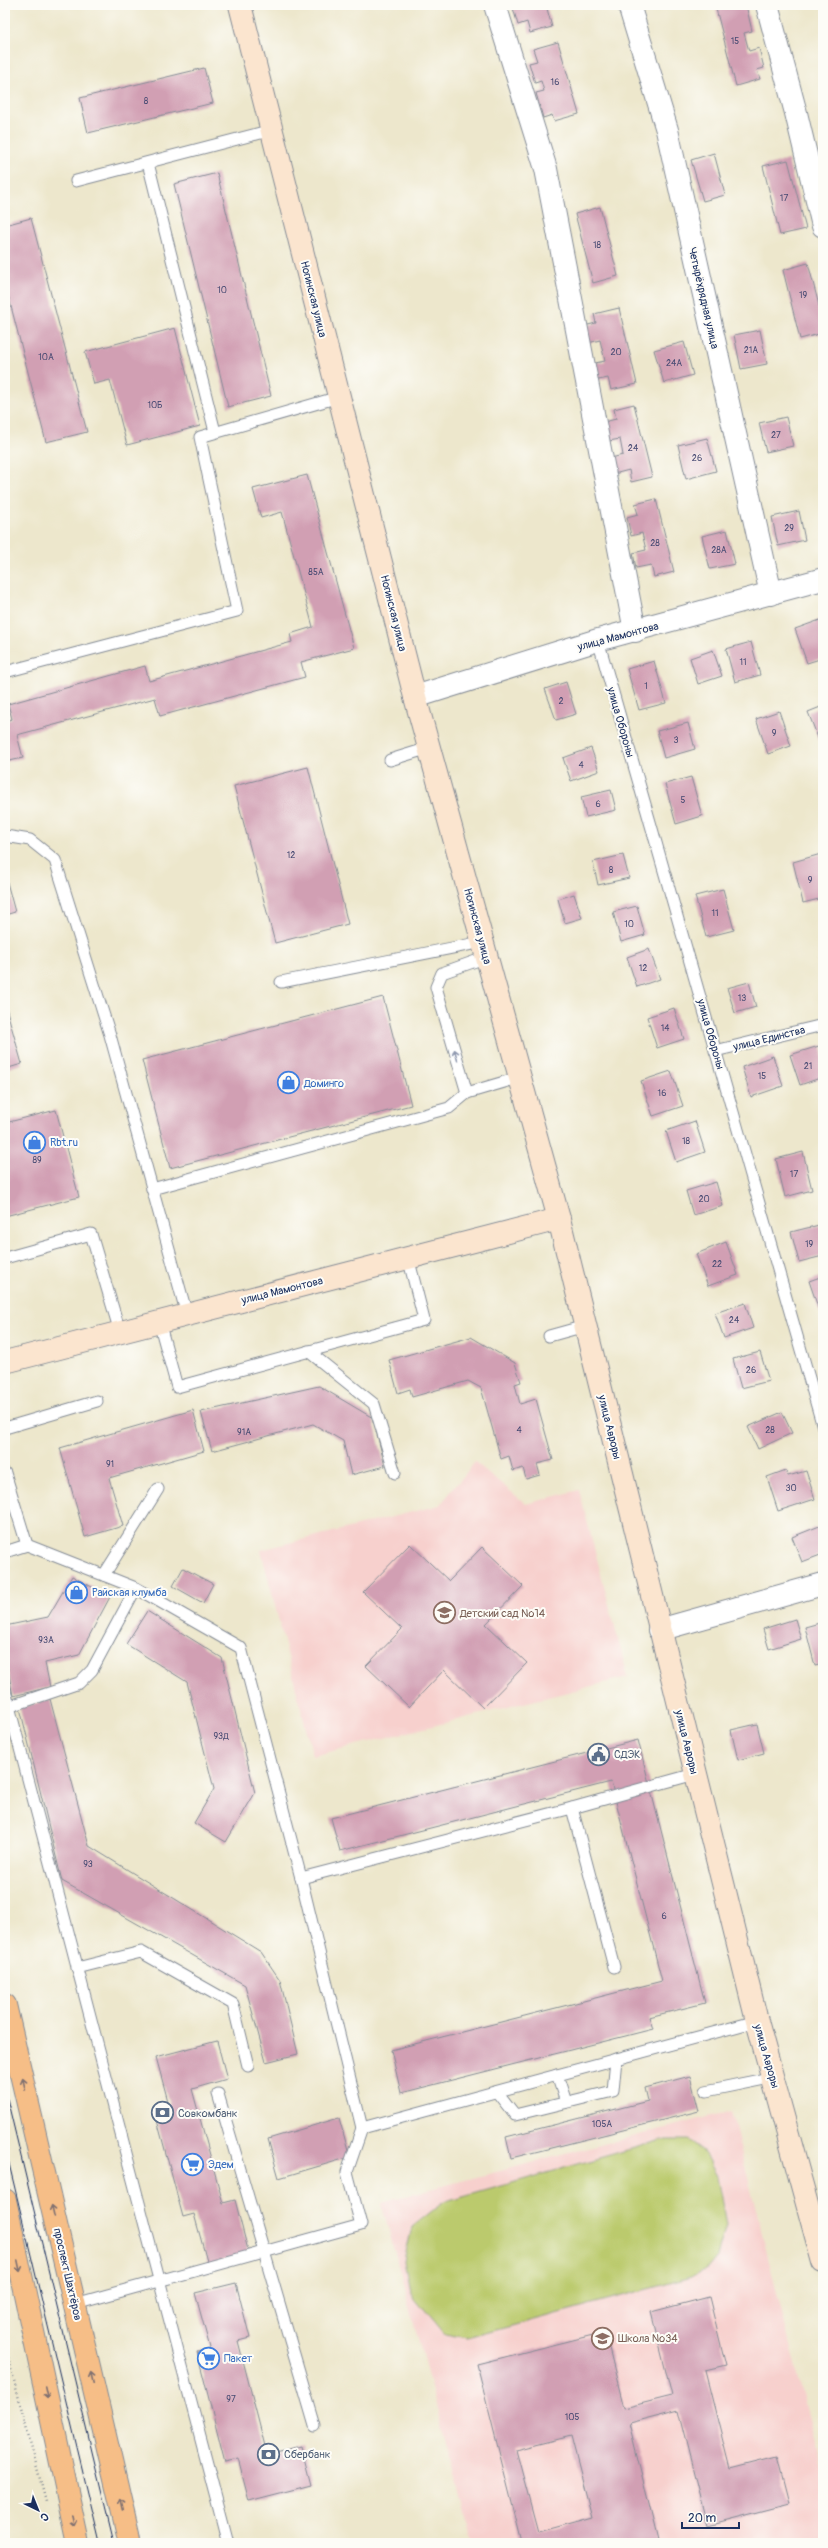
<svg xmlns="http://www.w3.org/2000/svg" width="828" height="2548" font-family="Pangolin,sans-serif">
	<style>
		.built { fill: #f7d0cd }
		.green { fill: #bbca6d; stroke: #6b7c66 }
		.building { fill: #d19fb3; fill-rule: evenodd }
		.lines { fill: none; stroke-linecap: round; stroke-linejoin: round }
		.lane-casing { stroke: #848b95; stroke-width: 13 }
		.street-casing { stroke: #848b95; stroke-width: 24 }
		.secondary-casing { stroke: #848b95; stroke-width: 24 }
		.primary-casing { stroke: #848b95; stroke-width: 24 }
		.path { stroke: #848b95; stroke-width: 2.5; stroke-dasharray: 1 3; stroke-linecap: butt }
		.lane { stroke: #fff; stroke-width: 11 }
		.street { stroke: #fff; stroke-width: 22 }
		.secondary { stroke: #fbe5cf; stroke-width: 22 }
		.primary { stroke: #f6be87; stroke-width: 22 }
		.tram { stroke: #1b2f5e; stroke-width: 1 }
		.oneway { stroke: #8d97ae }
		.oneway2 { stroke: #7e6f70 }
		.labels { text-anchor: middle; stroke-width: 4; stroke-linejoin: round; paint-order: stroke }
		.number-label { font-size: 9px; fill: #484b73 }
		.street-label { font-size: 11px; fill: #1b2f5e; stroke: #fdfcf7 }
		.shop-label { font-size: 11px; fill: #366cbe; stroke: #fdfcf7; text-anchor: start }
		.education-label { font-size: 11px; fill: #785e54; stroke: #fdfcf7; text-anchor: start }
		.service-label { font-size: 11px; fill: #4e5e75; stroke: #fdfcf7; text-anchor: start }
	</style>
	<rect width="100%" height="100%" fill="#fdfcf7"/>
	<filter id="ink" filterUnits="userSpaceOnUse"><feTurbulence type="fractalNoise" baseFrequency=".025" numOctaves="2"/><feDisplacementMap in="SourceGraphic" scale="8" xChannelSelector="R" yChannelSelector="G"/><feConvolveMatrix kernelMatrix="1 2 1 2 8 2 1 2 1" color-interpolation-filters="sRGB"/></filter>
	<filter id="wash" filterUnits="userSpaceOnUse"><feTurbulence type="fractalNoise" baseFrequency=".012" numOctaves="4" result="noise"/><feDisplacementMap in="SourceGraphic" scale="16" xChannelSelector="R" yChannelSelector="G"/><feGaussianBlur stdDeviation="0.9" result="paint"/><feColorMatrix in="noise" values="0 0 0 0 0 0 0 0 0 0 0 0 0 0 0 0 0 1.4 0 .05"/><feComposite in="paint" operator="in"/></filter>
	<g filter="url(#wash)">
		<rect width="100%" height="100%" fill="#ede7cc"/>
		<g class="built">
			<path d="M 475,1462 L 526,1504 L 579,1490 L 628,1677 L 313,1756 L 261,1550 L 440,1505 Z"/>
			<path d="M 731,2111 L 823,2475 L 823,2543 L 473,2543 L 381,2202 Z"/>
		</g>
		<path class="green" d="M 662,2140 L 688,2140 L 703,2151 L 717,2176 L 726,2225 L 717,2256 L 707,2268 L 692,2277 L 467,2338 L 445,2334 L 410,2292 L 404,2261 L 412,2227 L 442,2203 Z"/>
		<g id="blocks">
			<g class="building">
				<path d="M 521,5 L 546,5 L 552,27 L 530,33 L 527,22 L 518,25 L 513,8 Z"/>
				<path d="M 715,5 L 746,5 L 752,31 L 744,33 L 749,51 L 759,48 L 764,68 L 757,70 L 760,79 L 736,86 Z"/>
				<path d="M 558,42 L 579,114 L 554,121 L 552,115 L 543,118 L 536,93 L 544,91 L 541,81 L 535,83 L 529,63 L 537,61 L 533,49 Z"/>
				<path d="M 204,68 L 213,103 L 88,133 L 80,98 Z"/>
				<path d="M 714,153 L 725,195 L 703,201 L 691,160 Z"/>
				<path d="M 788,160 L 806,229 L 780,235 L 763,166 Z"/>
				<path d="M 217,173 L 271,396 L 228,407 L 174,184 Z"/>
				<path d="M 600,207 L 618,276 L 593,283 L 575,214 Z"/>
				<path d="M 31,218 L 87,432 L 46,442 L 5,283 L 5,225 Z"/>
				<path d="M 808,263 L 823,321 L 823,333 L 800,339 L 783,270 Z"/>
				<path d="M 619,308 L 637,384 L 611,390 L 608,378 L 594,381 L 590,364 L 605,361 L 600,340 L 588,343 L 584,326 L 596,323 L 594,314 Z"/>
				<path d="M 175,328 L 200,426 L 127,445 L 110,380 L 94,384 L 85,352 Z"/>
				<path d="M 760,330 L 767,364 L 741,369 L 734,335 Z"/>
				<path d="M 684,342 L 693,375 L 664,383 L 654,350 Z"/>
				<path d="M 634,404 L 652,477 L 631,482 L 629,470 L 614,474 L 611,458 L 623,455 L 620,439 L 609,441 L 604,422 L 616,419 L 614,409 Z"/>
				<path d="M 786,417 L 793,446 L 766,452 L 759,423 Z"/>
				<path d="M 707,438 L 716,471 L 686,479 L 678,445 Z"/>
				<path d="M 307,475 L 354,648 L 301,662 L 305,677 L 160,716 L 155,698 L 17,735 L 23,758 L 5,762 L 5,721 L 12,719 L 8,704 L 145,666 L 149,681 L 292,642 L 290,634 L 313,627 L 282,512 L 261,518 L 253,489 Z"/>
				<path d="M 656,499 L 674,572 L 654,577 L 651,565 L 636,568 L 633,553 L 646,550 L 642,533 L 631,536 L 627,517 L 638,514 L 635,504 Z"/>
				<path d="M 799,511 L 805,540 L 778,546 L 772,517 Z"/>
				<path d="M 727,530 L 735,564 L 710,569 L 702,536 Z"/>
				<path d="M 820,620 L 823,629 L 823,658 L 807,663 L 795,629 Z"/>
				<path d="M 751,642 L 760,675 L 735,682 L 726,649 Z"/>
				<path d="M 713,650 L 722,676 L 698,684 L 690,658 Z"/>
				<path d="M 654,661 L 666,703 L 639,710 L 627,669 Z"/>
				<path d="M 566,682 L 576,714 L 556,720 L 545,689 Z"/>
				<path d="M 823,706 L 823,742 L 820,743 L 808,712 Z"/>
				<path d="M 779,711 L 791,746 L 768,754 L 756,719 Z"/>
				<path d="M 688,723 L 695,749 L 664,758 L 657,731 Z"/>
				<path d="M 591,748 L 599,771 L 571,781 L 563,758 Z"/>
				<path d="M 308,767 L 348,924 L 275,943 L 234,786 Z"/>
				<path d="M 691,777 L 702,816 L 676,824 L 665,784 Z"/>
				<path d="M 611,790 L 616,810 L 586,817 L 581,797 Z"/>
				<path d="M 821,854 L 823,863 L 823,898 L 803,903 L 793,862 Z"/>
				<path d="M 623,855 L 629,878 L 598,885 L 593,862 Z"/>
				<path d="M 5,875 L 15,912 L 5,915 Z"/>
				<path d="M 723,889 L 734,930 L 706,937 L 695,896 Z"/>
				<path d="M 574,894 L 582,918 L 565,923 L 558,899 Z"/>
				<path d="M 637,906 L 645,935 L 621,942 L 613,912 Z"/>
				<path d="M 649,949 L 660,979 L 637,987 L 627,957 Z"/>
				<path d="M 749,982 L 756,1007 L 735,1013 L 727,988 Z"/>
				<path d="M 383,997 L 411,1105 L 170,1168 L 142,1060 Z"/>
				<path d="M 5,1004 L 22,1064 L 5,1069 Z"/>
				<path d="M 674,1008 L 684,1039 L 657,1048 L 647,1017 Z"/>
				<path d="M 822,1045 L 823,1077 L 800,1085 L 790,1055 Z"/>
				<path d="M 773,1056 L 783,1086 L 751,1097 L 742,1067 Z"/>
				<path d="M 671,1071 L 683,1106 L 653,1116 L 641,1081 Z"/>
				<path d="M 56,1110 L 79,1197 L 5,1216 L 5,1123 Z"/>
				<path d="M 695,1121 L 705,1152 L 676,1162 L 666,1131 Z"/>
				<path d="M 803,1152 L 812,1190 L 785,1197 L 776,1159 Z"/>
				<path d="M 716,1182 L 723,1206 L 693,1215 L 686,1191 Z"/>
				<path d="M 823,1224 L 823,1256 L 799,1262 L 791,1232 Z"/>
				<path d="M 726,1242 L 738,1275 L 708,1286 L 696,1254 Z"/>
				<path d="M 823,1276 L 823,1312 L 820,1313 L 809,1281 Z"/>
				<path d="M 745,1303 L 753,1328 L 724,1338 L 715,1313 Z"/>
				<path d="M 471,1337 L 515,1363 L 521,1382 L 515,1384 L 520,1404 L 536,1399 L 553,1460 L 537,1464 L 540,1475 L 526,1479 L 523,1468 L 513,1471 L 509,1456 L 501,1459 L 481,1388 L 468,1381 L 412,1397 L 410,1389 L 398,1393 L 389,1360 Z"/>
				<path d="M 760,1352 L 769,1381 L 741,1388 L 733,1359 Z"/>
				<path d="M 319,1386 L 373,1418 L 385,1466 L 351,1475 L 343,1441 L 313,1424 L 212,1451 L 201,1412 Z"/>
				<path d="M 193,1410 L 204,1451 L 109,1478 L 123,1526 L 85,1537 L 60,1448 Z"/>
				<path d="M 782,1412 L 792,1433 L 758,1449 L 748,1427 Z"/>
				<path d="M 786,1470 L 788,1476 L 806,1471 L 815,1499 L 778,1511 L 767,1477 Z"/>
				<path d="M 822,1525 L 823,1554 L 802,1562 L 792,1537 Z"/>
				<path d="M 410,1544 L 449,1581 L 482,1547 L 523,1586 L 486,1624 L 527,1663 L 483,1708 L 444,1670 L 409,1707 L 366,1666 L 402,1629 L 363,1592 Z"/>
				<path d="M 183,1568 L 213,1584 L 203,1603 L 173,1586 Z"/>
				<path d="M 72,1576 L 110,1597 L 79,1655 L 45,1663 L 50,1687 L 13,1696 L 5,1654 L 5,1626 L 48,1617 Z"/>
				<path d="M 147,1611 L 222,1658 L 255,1793 L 226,1842 L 194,1823 L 214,1789 L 187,1682 L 126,1644 Z"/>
				<path d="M 795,1619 L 801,1639 L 769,1649 L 763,1629 Z"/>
				<path d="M 823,1622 L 823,1664 L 815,1666 L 805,1627 Z"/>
				<path d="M 50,1699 L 89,1846 L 261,1952 L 280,1980 L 298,2054 L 266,2062 L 245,1985 L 62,1881 L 20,1708 Z"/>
				<path d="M 757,1724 L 764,1753 L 738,1760 L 731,1730 Z"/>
				<path d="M 638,1740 L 705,2003 L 649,2017 L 653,2029 L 401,2093 L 391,2050 L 662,1981 L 611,1782 L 340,1851 L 331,1818 Z"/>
				<path d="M 217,2041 L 227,2079 L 192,2089 L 223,2203 L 235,2200 L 249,2254 L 208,2265 L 194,2214 L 183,2217 L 154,2109 L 169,2105 L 156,2057 Z"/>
				<path d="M 690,2076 L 699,2111 L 511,2158 L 506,2137 L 648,2101 L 645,2088 Z"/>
				<path d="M 339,2118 L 350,2157 L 279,2178 L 268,2139 Z"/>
				<path d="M 236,2283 L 250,2338 L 238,2341 L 267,2454 L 301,2446 L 311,2485 L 249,2501 L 238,2459 L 225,2462 L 197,2352 L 210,2348 L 195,2293 Z"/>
				<path d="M 709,2297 L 726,2366 L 705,2371 L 730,2469 L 777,2457 L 789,2504 L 708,2525 L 679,2410 L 629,2423 L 658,2541 L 650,2543 L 522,2543 L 477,2364 L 605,2332 L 624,2408 L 672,2396 L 651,2312 ZM 571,2436 L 592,2517 L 538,2532 L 516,2450 Z"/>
			</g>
		</g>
	</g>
	<g filter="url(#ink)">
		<use href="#blocks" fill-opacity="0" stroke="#848b95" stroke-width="1"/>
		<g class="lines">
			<defs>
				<g id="lane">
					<path d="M 148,163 L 215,432"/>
					<path d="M 76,181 L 272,130"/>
					<path d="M 598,640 L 823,1427"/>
					<path d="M 5,672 L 237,611 L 200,437 L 339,397"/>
					<path d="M 390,760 L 429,748"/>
					<path d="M 5,836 L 30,840 L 55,860 L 110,1035 L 187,1315"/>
					<path d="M 281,982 L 482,942"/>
					<path d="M 715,1051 L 823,1025"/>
					<path d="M 467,1093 L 436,987 L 442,973 L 487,957"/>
					<path d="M 152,1189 L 449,1108 L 467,1093 L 518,1078"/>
					<path d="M 5,1258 L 91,1234 L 120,1332"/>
					<path d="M 159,1322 L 177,1387 L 424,1320 L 408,1257"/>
					<path d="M 549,1336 L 585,1326"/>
					<path d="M 308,1351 L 374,1404 L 395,1473"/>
					<path d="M 5,1428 L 97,1401"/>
					<path d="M 5,1473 L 27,1545"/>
					<path d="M 5,1552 L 27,1545 L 136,1588"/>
					<path d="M 104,1575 L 158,1489"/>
					<path d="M 5,1691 L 228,2543"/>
					<path d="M 5,1708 L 79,1683 L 92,1670 L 136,1588 L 241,1648 L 301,1878 L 362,2128"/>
					<path d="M 572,1808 L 695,1774"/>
					<path d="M 301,1878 L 572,1808 L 614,1967"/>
					<path d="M 77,1968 L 141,1952 L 233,2004 L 248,2066"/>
					<path d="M 557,2075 L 566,2102"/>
					<path d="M 706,2091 L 774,2077"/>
					<path d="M 497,2092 L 515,2115 L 613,2091 L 616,2059"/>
					<path d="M 218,2094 L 315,2426"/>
					<path d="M 75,2304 L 361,2225 L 347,2172 L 362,2128 L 757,2021"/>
				</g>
				<g id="street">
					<path d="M 495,5 L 546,169 L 635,631"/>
					<path d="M 629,5 L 667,130 L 771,594"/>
					<path d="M 767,5 L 796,113 L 823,226"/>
					<path d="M 415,697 L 598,640 L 823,579"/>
					<path d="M 659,1630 L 823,1584"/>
				</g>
				<g id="secondary">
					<path d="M 240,5 L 415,697 L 559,1219 L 757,2021 L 823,2262"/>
					<path d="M 5,1362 L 559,1219"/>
				</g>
				<g id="primary">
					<path d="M 5,2005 L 130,2543"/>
					<path d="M 5,2200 L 78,2543"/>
				</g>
			</defs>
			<use href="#lane" class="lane-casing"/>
			<use href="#street" class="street-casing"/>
			<use href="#secondary" class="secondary-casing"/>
			<use href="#primary" class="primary-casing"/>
			<path class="path" d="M 5,2346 L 46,2502"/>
			<use href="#lane" class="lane"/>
			<use href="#street" class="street"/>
			<use href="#secondary" class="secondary"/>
			<use href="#primary" class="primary"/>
			<g class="tram">
				<path d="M 5,2090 L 114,2543"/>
				<path d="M 5,2147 L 100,2543"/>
			</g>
		</g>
		<defs><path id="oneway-shaft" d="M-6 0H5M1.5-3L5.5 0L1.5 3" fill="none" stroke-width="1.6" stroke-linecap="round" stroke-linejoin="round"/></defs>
		<use class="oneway" href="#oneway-shaft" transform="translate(456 1055) rotate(-106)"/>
		<g class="oneway2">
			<use href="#oneway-shaft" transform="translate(24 2084) rotate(-103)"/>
			<use href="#oneway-shaft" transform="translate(53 2211) rotate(-103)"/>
			<use href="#oneway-shaft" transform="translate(19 2266) rotate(78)"/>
			<use href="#oneway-shaft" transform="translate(92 2378) rotate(-103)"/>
			<use href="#oneway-shaft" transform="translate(46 2393) rotate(78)"/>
			<use href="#oneway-shaft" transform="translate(122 2505) rotate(-103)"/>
			<use href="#oneway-shaft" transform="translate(73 2520) rotate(78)"/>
		</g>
	</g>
	<defs>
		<symbol id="shop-ring" viewBox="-11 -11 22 22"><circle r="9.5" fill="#fdfcf7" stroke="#3f7fe0" stroke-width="1.5"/><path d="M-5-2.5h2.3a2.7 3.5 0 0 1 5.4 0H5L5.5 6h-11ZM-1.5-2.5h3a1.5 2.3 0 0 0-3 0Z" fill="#3f7fe0"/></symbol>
		<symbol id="school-ring" viewBox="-11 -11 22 22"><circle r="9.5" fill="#fdfcf7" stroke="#8d6e63" stroke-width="1.5"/><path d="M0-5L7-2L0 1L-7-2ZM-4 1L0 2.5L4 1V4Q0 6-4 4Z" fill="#8d6e63"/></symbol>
		<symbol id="civic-ring" viewBox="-11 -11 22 22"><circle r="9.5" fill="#fdfcf7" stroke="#5c6f8a" stroke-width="1.5"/><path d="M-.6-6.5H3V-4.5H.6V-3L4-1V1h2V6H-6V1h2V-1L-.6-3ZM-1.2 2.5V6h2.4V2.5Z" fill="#5c6f8a"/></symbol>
		<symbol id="bank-ring" viewBox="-11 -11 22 22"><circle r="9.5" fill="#fdfcf7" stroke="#5c6f8a" stroke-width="1.5"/><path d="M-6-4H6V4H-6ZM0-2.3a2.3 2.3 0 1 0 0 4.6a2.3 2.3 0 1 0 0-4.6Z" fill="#5c6f8a"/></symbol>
		<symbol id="supermarket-ring" viewBox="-11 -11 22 22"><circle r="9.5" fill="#fdfcf7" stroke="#3f7fe0" stroke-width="1.5"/><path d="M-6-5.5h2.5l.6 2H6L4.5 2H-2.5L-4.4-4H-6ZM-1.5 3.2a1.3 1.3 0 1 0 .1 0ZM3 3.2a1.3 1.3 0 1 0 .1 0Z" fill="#3f7fe0"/></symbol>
	</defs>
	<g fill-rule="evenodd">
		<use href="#shop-ring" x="276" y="1070" width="25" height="25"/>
		<use href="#shop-ring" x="22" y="1130" width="25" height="25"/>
		<use href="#shop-ring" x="64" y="1580" width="25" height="25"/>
		<use href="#school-ring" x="432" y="1600" width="25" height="25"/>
		<use href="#civic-ring" x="586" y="1742" width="25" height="25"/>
		<use href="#bank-ring" x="150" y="2100" width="25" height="25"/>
		<use href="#supermarket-ring" x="180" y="2152" width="25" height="25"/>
		<use href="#school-ring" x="590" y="2326" width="25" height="25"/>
		<use href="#supermarket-ring" x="196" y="2346" width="25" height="25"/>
		<use href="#bank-ring" x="256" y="2442" width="25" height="25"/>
	</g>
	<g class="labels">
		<g class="number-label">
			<text x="735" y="44">15</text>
			<text x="555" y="85">16</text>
			<text x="146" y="104">8</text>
			<text x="784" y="201">17</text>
			<text x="597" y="248">18</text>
			<text x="222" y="293">10</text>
			<text x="803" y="298">19</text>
			<text x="751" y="353">21А</text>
			<text x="616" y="355">20</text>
			<text x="46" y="360">10А</text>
			<text x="674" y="366">24А</text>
			<text x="155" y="408">10Б</text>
			<text x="776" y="438">27</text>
			<text x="633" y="451">24</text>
			<text x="697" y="461">26</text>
			<text x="789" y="531">29</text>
			<text x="655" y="546">28</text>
			<text x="719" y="553">28А</text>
			<text x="316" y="575">85А</text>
			<text x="743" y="665">11</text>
			<text x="646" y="689">1</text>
			<text x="561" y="704">2</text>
			<text x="774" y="736">9</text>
			<text x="676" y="743">3</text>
			<text x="581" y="768">4</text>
			<text x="683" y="803">5</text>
			<text x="598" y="807">6</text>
			<text x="291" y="858">12</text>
			<text x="611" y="873">8</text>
			<text x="810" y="883">9</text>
			<text x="715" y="916">11</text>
			<text x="629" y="927">10</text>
			<text x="643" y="971">12</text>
			<text x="742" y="1001">13</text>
			<text x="665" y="1031">14</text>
			<text x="808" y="1069">21</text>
			<text x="762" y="1079">15</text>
			<text x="662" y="1096">16</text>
			<text x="686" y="1144">18</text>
			<text x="37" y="1163">89</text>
			<text x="794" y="1177">17</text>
			<text x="704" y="1202">20</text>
			<text x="809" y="1247">19</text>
			<text x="717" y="1267">22</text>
			<text x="734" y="1323">24</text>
			<text x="751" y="1373">26</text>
			<text x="519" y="1433">4</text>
			<text x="770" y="1433">28</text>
			<text x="244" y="1435">91А</text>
			<text x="110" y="1467">91</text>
			<text x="791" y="1491">30</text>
			<text x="46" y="1643">93А</text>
			<text x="221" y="1739">93Д</text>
			<text x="88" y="1867">93</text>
			<text x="664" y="1919">6</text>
			<text x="602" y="2127">105А</text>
			<text x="231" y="2402">97</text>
			<text x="572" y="2420">105</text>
		</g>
		<g class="street-label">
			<text transform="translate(704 298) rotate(77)" y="4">Четырёхрядная улица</text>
			<text transform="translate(314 299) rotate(76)" y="4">Ногинская улица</text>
			<text transform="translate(394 613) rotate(76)" y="4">Ногинская улица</text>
			<text transform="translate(618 636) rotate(-15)" y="4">улица Мамонтова</text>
			<text transform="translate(621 722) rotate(74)" y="4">улица Обороны</text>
			<text transform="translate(478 926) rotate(75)" y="4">Ногинская улица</text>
			<text transform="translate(711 1034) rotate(74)" y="4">улица Обороны</text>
			<text transform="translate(769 1038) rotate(-14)" y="4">улица Единства</text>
			<text transform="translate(282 1290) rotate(-14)" y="4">улица Мамонтова</text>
			<text transform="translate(610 1427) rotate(76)" y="4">улица Авроры</text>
			<text transform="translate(687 1742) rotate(76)" y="4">улица Авроры</text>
			<text transform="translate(767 2056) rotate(74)" y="4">улица Авроры</text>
			<text transform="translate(68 2274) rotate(77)" y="4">проспект Шахтёров</text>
		</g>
		<g class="shop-label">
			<text x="304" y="1087">Доминго</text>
			<text x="50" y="1146">Rbt.ru</text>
			<text x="92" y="1596">Райская клумба</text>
			<text x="208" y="2168">Эдем</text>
			<text x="224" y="2362">Пакет</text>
		</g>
		<g class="education-label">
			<text x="460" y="1617">Детский сад №14</text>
			<text x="618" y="2342">Школа №34</text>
		</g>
		<g class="service-label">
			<text x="614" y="1758">СДЭК</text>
			<text x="178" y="2117">Совкомбанк</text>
			<text x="284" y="2458">Сбербанк</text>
		</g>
	</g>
	<rect width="828" height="2548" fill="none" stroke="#fdfcf7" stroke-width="20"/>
	<g transform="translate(38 2510) rotate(137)" stroke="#fdfcf7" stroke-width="3" paint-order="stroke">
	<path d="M0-3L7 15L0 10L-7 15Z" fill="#1b2f5e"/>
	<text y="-6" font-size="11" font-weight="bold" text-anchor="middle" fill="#1b2f5e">С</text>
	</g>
	<path d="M682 2522v6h57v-6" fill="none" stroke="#1b2f5e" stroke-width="2"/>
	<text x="688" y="2522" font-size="12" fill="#1b2f5e" stroke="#fdfcf7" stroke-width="3" paint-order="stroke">20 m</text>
</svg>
